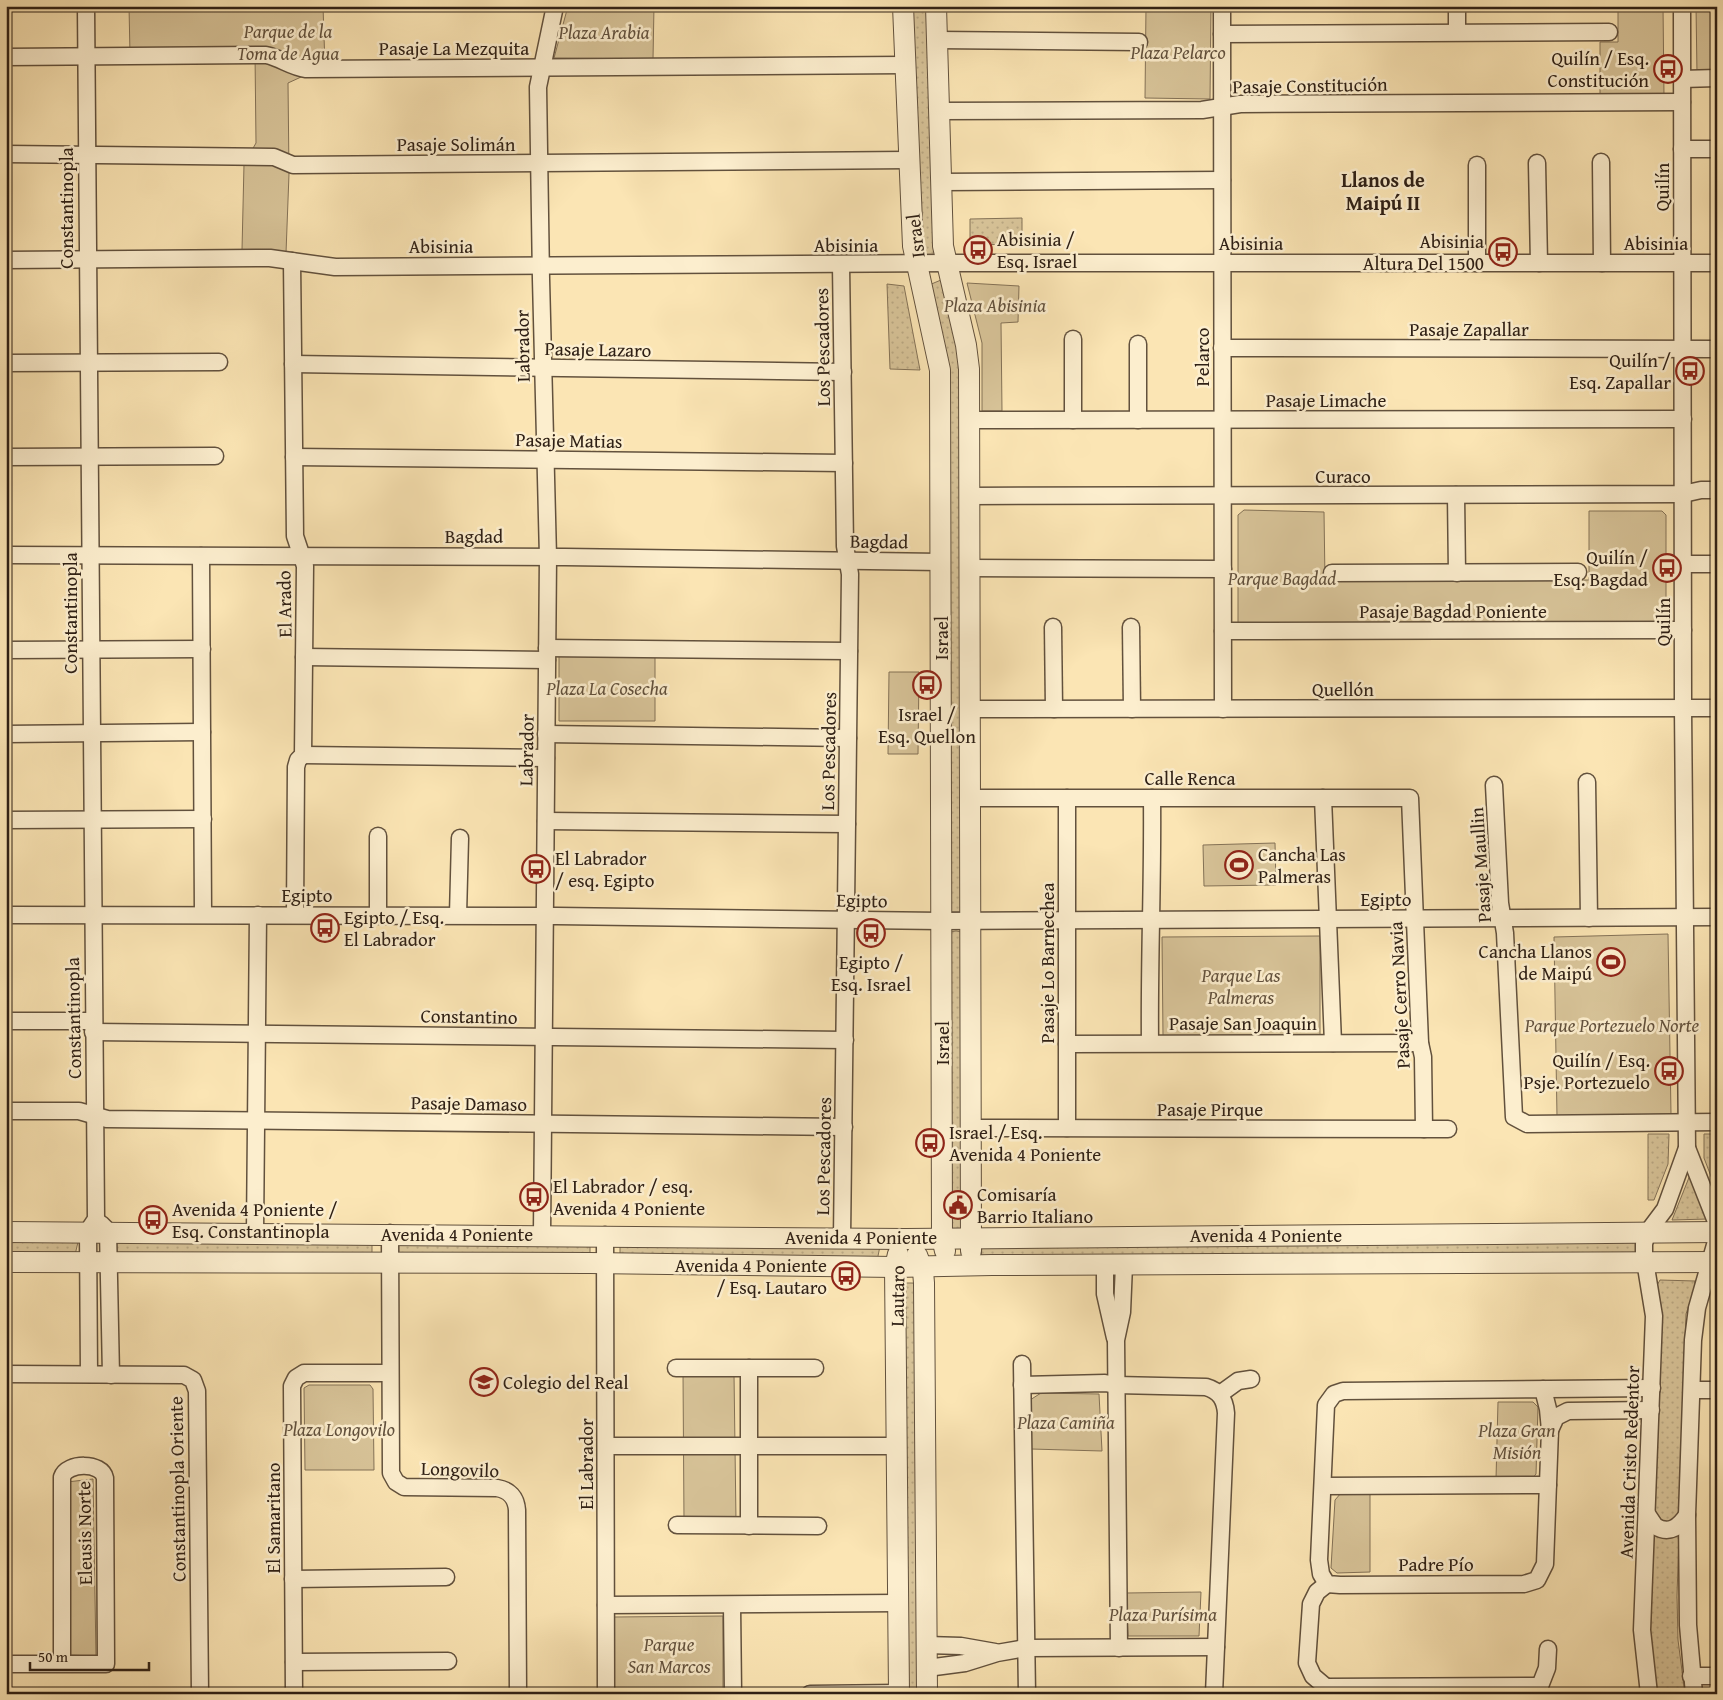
<svg xmlns="http://www.w3.org/2000/svg" width="1723" height="1700" font-family="'Gentium Book Plus',serif">
	<style>
		.grass { fill: url(#grass-dots); stroke: #847257 }
		.park { fill: #d8c499; stroke: #847257 }
		.lines { fill: none; stroke-linecap: round; stroke-linejoin: round }
		.minor-casing { stroke: #62513d; stroke-width: 19 }
		.tertiary-casing { stroke: #62513d; stroke-width: 22 }
		.minor { stroke: #fceece; stroke-width: 16 }
		.tertiary { stroke: #fceece; stroke-width: 20 }
		.labels { text-anchor: middle; stroke-width: 5; stroke-linejoin: round; paint-order: stroke }
		.park-label { font-size: 19px; font-style: italic; fill: #62513d; stroke: #fceece }
		.street-label { font-size: 19px; fill: #2f2015; stroke: #fceece }
		.poi-label { font-size: 19px; fill: #2f2015; stroke: #fceece; text-anchor: start }
		.neighbourhood-label { font-size: 20px; font-weight: bold; fill: #2f2015; stroke: #fceece }
	</style>
	<defs>
		<pattern id="grass-dots" width="8" height="8" patternUnits="userSpaceOnUse" patternTransform="scale(1.25)"><rect width="8" height="8" fill="#d8c499"/><path d="M2 2h.1M6 6h.1" fill="none" stroke="#baa883" stroke-width="1.8" stroke-linecap="round"/></pattern>
	</defs>
	<rect width="100%" height="100%" fill="#fbe5b4"/>
	<filter id="stains"><feTurbulence type="fractalNoise" baseFrequency=".004" numOctaves="4"/><feColorMatrix values="0 0 0 0 .2 0 0 0 0 .09 0 0 0 0 .02 0 0 0 .5 -.17"/></filter>
	<radialGradient id="worn" r=".72"><stop offset=".6" stop-color="#630" stop-opacity="0"/><stop offset="1" stop-color="#630" stop-opacity=".3"/></radialGradient>
	<g class="grass">
		<path d="M 912,6 L 929,6 L 938,250 L 933,258 L 920,255 Z"/>
		<path d="M 1022,218 L 1022,244 L 970,245 L 970,219 Z"/>
		<path d="M 941,280 L 960,348 L 962,912 L 950,912 L 929,285 Z"/>
		<path d="M 887,284 L 904,286 L 920,370 L 890,369 Z"/>
		<path d="M 956,931 L 962,932 L 966,1230 L 951,1234 L 950,932 Z"/>
		<path d="M 1648,1134 L 1669,1134 L 1668,1164 L 1654,1200 L 1648,1200 Z"/>
		<path d="M 1704,1134 L 1717,1134 L 1717,1192 L 1704,1158 Z"/>
		<path d="M 1690,1175 L 1708,1219 L 1672,1220 Z"/>
		<path d="M 112,1240 L 372,1240 L 372,1256 L 111,1255 Z"/>
		<path d="M 1639,1240 L 1639,1255 L 981,1259 L 982,1246 Z"/>
		<path d="M 6,1241 L 78,1242 L 75,1255 L 6,1254 Z"/>
		<path d="M 620,1244 L 880,1246 L 877,1261 L 620,1257 Z"/>
		<path d="M 398,1245 L 590,1246 L 590,1260 L 399,1258 Z"/>
		<path d="M 1660,1280 L 1695,1281 L 1694,1290 L 1686,1314 L 1677,1596 L 1678,1640 L 1685,1694 L 1657,1694 L 1650,1646 L 1661,1305 L 1656,1287 Z"/>
		<path d="M 902,1283 L 915,1283 L 920,1694 L 906,1694 Z"/>
	</g>
	<g class="park">
		<path d="M 129,6 L 323,6 L 325,66 L 288,83 L 289,174 L 286,253 L 242,250 L 244,164 L 256,143 L 255,54 L 130,55 Z"/>
		<path d="M 568,6 L 654,6 L 653,59 L 554,58 Z"/>
		<path d="M 1146,6 L 1211,6 L 1210,99 L 1145,98 Z"/>
		<path d="M 1618,6 L 1663,6 L 1664,97 L 1600,98 L 1600,42 L 1618,42 Z"/>
		<path d="M 1696,6 L 1717,6 L 1717,73 L 1697,74 Z"/>
		<path d="M 967,283 L 1019,286 L 1018,322 L 1001,323 L 1002,411 L 982,411 L 982,343 Z"/>
		<path d="M 1244,510 L 1324,512 L 1325,581 L 1589,580 L 1589,511 L 1662,511 L 1666,515 L 1666,620 L 1660,625 L 1238,624 L 1238,515 Z"/>
		<path d="M 655,655 L 655,721 L 559,721 L 559,656 Z"/>
		<path d="M 889,672 L 919,672 L 918,754 L 888,754 Z"/>
		<path d="M 1275,843 L 1276,885 L 1204,886 L 1203,845 Z"/>
		<path d="M 1668,934 L 1671,1114 L 1557,1117 L 1554,937 Z"/>
		<path d="M 1320,936 L 1320,1035 L 1163,1036 L 1162,937 Z"/>
		<path d="M 683,1374 L 734,1374 L 736,1521 L 684,1522 Z"/>
		<path d="M 309,1385 L 370,1385 L 373,1389 L 374,1470 L 305,1470 L 304,1388 Z"/>
		<path d="M 1041,1393 L 1099,1394 L 1102,1451 L 1031,1449 L 1030,1400 Z"/>
		<path d="M 1498,1402 L 1533,1402 L 1538,1407 L 1536,1474 L 1531,1480 L 1496,1479 Z"/>
		<path d="M 93,1479 L 96,1656 L 66,1655 L 67,1482 Z"/>
		<path d="M 1341,1493 L 1370,1493 L 1370,1572 L 1337,1573 L 1331,1568 L 1335,1500 Z"/>
		<path d="M 1201,1592 L 1199,1636 L 1128,1636 L 1126,1593 Z"/>
		<path d="M 723,1616 L 723,1694 L 614,1694 L 614,1617 Z"/>
	</g>
	<g class="lines">
		<defs>
			<g id="minor">
				<path d="M 86,6 L 96,1219 L 88,1231 L 89,1374"/>
				<path d="M 1222,6 L 1223,709"/>
				<path d="M 1457,32 L 1457,6"/>
				<path d="M 1222,34 L 1609,32"/>
				<path d="M 937,40 L 1139,42"/>
				<path d="M 6,57 L 266,55 C 281,58 291,67 306,69 L 905,65"/>
				<path d="M 1682,79 L 1717,78"/>
				<path d="M 939,111 L 1202,110 L 1240,104 L 1682,102"/>
				<path d="M 1682,149 L 1717,149"/>
				<path d="M 6,154 L 274,157 L 293,165 L 908,160"/>
				<path d="M 1601,162 L 1602,263"/>
				<path d="M 1537,163 L 1539,263"/>
				<path d="M 1477,165 L 1477,263"/>
				<path d="M 941,182 L 1222,180"/>
				<path d="M 6,260 L 270,258 L 335,267 L 947,263 L 1717,263"/>
				<path d="M 292,261 L 295,536 L 305,566 L 303,755 L 298,760 L 296,767 L 295,915"/>
				<path d="M 841,265 L 845,546 L 850,574 L 842,1238"/>
				<path d="M 1222,348 L 1717,349"/>
				<path d="M 6,363 L 219,362"/>
				<path d="M 293,364 L 843,372"/>
				<path d="M 969,420 L 1683,419"/>
				<path d="M 1073,420 L 1073,339"/>
				<path d="M 1138,420 L 1138,344"/>
				<path d="M 6,457 L 215,456"/>
				<path d="M 294,457 L 844,463"/>
				<path d="M 1456,495 L 1457,573"/>
				<path d="M 969,496 L 1683,494 L 1701,490 L 1717,490"/>
				<path d="M 6,555 L 565,557 L 941,562"/>
				<path d="M 201,556 L 203,914"/>
				<path d="M 1683,564 L 1717,564"/>
				<path d="M 969,568 L 1223,569"/>
				<path d="M 1332,573 L 1578,572"/>
				<path d="M 1053,627 L 1054,709"/>
				<path d="M 1131,627 L 1132,709"/>
				<path d="M 1223,631 L 1683,630"/>
				<path d="M 547,648 L 849,651"/>
				<path d="M 6,650 L 202,649"/>
				<path d="M 304,657 L 547,660"/>
				<path d="M 970,709 L 1717,708"/>
				<path d="M 6,734 L 202,732"/>
				<path d="M 546,734 L 848,738"/>
				<path d="M 303,755 L 546,758"/>
				<path d="M 1587,782 L 1589,918"/>
				<path d="M 1494,785 L 1500,903 L 1505,933 L 1514,1117 L 1527,1124 L 1717,1122"/>
				<path d="M 970,798 L 1410,798 L 1420,1043 L 1423,1057 L 1424,1129"/>
				<path d="M 1323,798 L 1333,1043"/>
				<path d="M 6,820 L 203,819"/>
				<path d="M 546,821 L 847,824"/>
				<path d="M 6,915 L 557,916 L 941,921 L 1717,917"/>
				<path d="M 378,915 L 378,836"/>
				<path d="M 458,915 L 460,838"/>
				<path d="M 6,1021 L 93,1021"/>
				<path d="M 93,1032 L 845,1040"/>
				<path d="M 1150,1043 C 1149,961 1153,880 1152,798"/>
				<path d="M 1067,1044 L 1420,1043"/>
				<path d="M 6,1111 L 79,1111 L 107,1119 L 844,1127"/>
				<path d="M 971,1128 L 1448,1129"/>
				<path d="M 1067,1128 L 1067,798"/>
				<path d="M 1687,1148 L 1717,1224"/>
				<path d="M 101,1224 L 108,1231 L 111,1375"/>
				<path d="M 255,1232 L 258,915"/>
				<path d="M 390,1233 L 391,1473 L 396,1482 L 404,1487 L 497,1488 C 509,1490 516,1497 517,1510 L 518,1694"/>
				<path d="M 542,1234 L 548,557 L 541,279 L 538,87 L 555,6"/>
				<path d="M 605,1235 L 606,1694"/>
				<path d="M 1105,1265 L 1105,1294 L 1115,1338"/>
				<path d="M 1022,1364 L 1027,1694"/>
				<path d="M 676,1368 L 815,1368"/>
				<path d="M 6,1374 L 184,1375 L 193,1380 L 197,1391 L 200,1694"/>
				<path d="M 1022,1385 L 1105,1383 L 1116,1385 L 1206,1387 C 1220,1391 1225,1400 1226,1413 L 1214,1694"/>
				<path d="M 1543,1389 L 1548,1409 L 1550,1430 L 1545,1564 L 1537,1580 L 1524,1584 L 1340,1585 L 1327,1584 L 1321,1574 L 1319,1560 L 1326,1405 L 1334,1394 L 1343,1391 L 1652,1388"/>
				<path d="M 1692,1390 L 1717,1390"/>
				<path d="M 1220,1394 L 1238,1381 L 1251,1379"/>
				<path d="M 1550,1430 L 1556,1417 L 1568,1411 L 1651,1410"/>
				<path d="M 606,1446 L 897,1446"/>
				<path d="M 1323,1486 L 1548,1485"/>
				<path d="M 1647,1514 L 1655,1526 C 1669,1535 1679,1527 1687,1515"/>
				<path d="M 677,1525 L 818,1526"/>
				<path d="M 749,1526 L 749,1368"/>
				<path d="M 293,1579 L 446,1577"/>
				<path d="M 606,1605 L 898,1603"/>
				<path d="M 732,1605 L 733,1694"/>
				<path d="M 927,1645 L 961,1646 L 995,1652"/>
				<path d="M 1119,1648 L 1116,1340 L 1122,1312 L 1124,1265"/>
				<path d="M 294,1662 L 448,1661"/>
				<path d="M 6,1664 L 106,1664 L 105,1478 C 102,1462 67,1462 62,1477 L 62,1664"/>
				<path d="M 927,1668 L 965,1663 L 997,1653 L 1026,1648 L 1216,1647"/>
				<path d="M 1691,1676 L 1717,1676"/>
				<path d="M 1540,1686 L 1547,1668 L 1548,1649"/>
				<path d="M 1326,1687 L 1540,1686"/>
				<path d="M 1326,1687 L 1313,1676 L 1307,1663 L 1311,1604 L 1317,1592 L 1327,1584"/>
				<path d="M 294,1694 L 292,1386 L 296,1378 L 304,1373 L 390,1373"/>
				<path d="M 810,1694 L 899,1693"/>
				<path d="M 1649,1694 L 1642,1630 L 1654,1316 L 1644,1255 L 1644,1244 L 1647,1233 L 1665,1209 L 1687,1148 L 1683,708 L 1682,6"/>
				<path d="M 1694,1694 L 1688,1625 L 1687,1515 L 1693,1340 L 1697,1308 L 1717,1238"/>
			</g>
			<g id="tertiary">
				<path d="M 903,6 L 913,246 L 940,370 L 942,1238 L 945,1251"/>
				<path d="M 936,6 L 943,246 L 966,345 L 969,369 L 971,1251"/>
				<path d="M 6,1232 L 906,1239 L 1717,1232"/>
				<path d="M 898,1254 L 895,1267 L 899,1694"/>
				<path d="M 917,1255 L 923,1271 L 924,1283 L 927,1694"/>
				<path d="M 6,1262 L 590,1263 L 895,1267 L 992,1265 L 1717,1262"/>
			</g>
		</defs>
		<use href="#minor" class="minor-casing"/>
		<use href="#tertiary" class="tertiary-casing"/>
		<use href="#minor" class="minor"/>
		<use href="#tertiary" class="tertiary"/>
	</g>
	<defs>
		<symbol id="bus-ring" viewBox="-11 -11 22 22"><circle r="9.5" fill="#fceece" stroke="#8f2418" stroke-width="1.5"/><path d="M-5-6H5V4H4V6H2V4H-2V6H-4V4H-5ZM-3.5-4V0h7V-4ZM-3.5 1.2v1.5H-2V1.2ZM2 1.2v1.5H3.5V1.2Z" fill="#8f2418"/></symbol>
		<symbol id="stadium-ring" viewBox="-11 -11 22 22"><circle r="9.5" fill="#fceece" stroke="#8f2418" stroke-width="1.5"/><path d="M0-5a6.5 5 0 1 0 0 10a6.5 5 0 1 0 0-10ZM-3.5-1.8h7v3.6h-7Z" fill="#8f2418"/></symbol>
		<symbol id="civic-ring" viewBox="-11 -11 22 22"><circle r="9.5" fill="#fceece" stroke="#8f2418" stroke-width="1.5"/><path d="M-.6-6.5H3V-4.5H.6V-3L4-1V1h2V6H-6V1h2V-1L-.6-3ZM-1.2 2.5V6h2.4V2.5Z" fill="#8f2418"/></symbol>
		<symbol id="school-ring" viewBox="-11 -11 22 22"><circle r="9.5" fill="#fceece" stroke="#8f2418" stroke-width="1.5"/><path d="M0-5L7-2L0 1L-7-2ZM-4 1L0 2.5L4 1V4Q0 6-4 4Z" fill="#8f2418"/></symbol>
	</defs>
	<g fill-rule="evenodd">
		<use href="#bus-ring" x="1652" y="53" width="32" height="32"/>
		<use href="#bus-ring" x="962" y="234" width="32" height="32"/>
		<use href="#bus-ring" x="1487" y="236" width="32" height="32"/>
		<use href="#bus-ring" x="1674" y="355" width="32" height="32"/>
		<use href="#bus-ring" x="1651" y="552" width="32" height="32"/>
		<use href="#bus-ring" x="911" y="669" width="32" height="32"/>
		<use href="#stadium-ring" x="1223" y="849" width="32" height="32"/>
		<use href="#bus-ring" x="520" y="853" width="32" height="32"/>
		<use href="#bus-ring" x="309" y="912" width="32" height="32"/>
		<use href="#bus-ring" x="855" y="917" width="32" height="32"/>
		<use href="#stadium-ring" x="1595" y="946" width="32" height="32"/>
		<use href="#bus-ring" x="1653" y="1055" width="32" height="32"/>
		<use href="#bus-ring" x="914" y="1127" width="32" height="32"/>
		<use href="#bus-ring" x="518" y="1181" width="32" height="32"/>
		<use href="#civic-ring" x="942" y="1189" width="32" height="32"/>
		<use href="#bus-ring" x="137" y="1204" width="32" height="32"/>
		<use href="#bus-ring" x="830" y="1260" width="32" height="32"/>
		<use href="#school-ring" x="468" y="1366" width="32" height="32"/>
	</g>
	<g class="labels">
		<g class="park-label">
			<text x="288" y="38">Parque de la<tspan x="288" dy="22">Toma de Agua</tspan></text>
			<text x="604" y="39">Plaza Arabia</text>
			<text x="1178" y="59">Plaza Pelarco</text>
			<text x="995" y="312">Plaza Abisinia</text>
			<text x="1282" y="585">Parque Bagdad</text>
			<text x="607" y="695">Plaza La Cosecha</text>
			<text x="1241" y="982">Parque Las<tspan x="1241" dy="22">Palmeras</tspan></text>
			<text x="1612" y="1032">Parque Portezuelo Norte</text>
			<text x="1066" y="1429">Plaza Camiña</text>
			<text x="339" y="1436">Plaza Longovilo</text>
			<text x="1517" y="1437">Plaza Gran<tspan x="1517" dy="22">Misión</tspan></text>
			<text x="1163" y="1621">Plaza Purísima</text>
			<text x="669" y="1651">Parque<tspan x="669" dy="22">San Marcos</tspan></text>
		</g>
		<g class="street-label">
			<text x="454" y="55">Pasaje La Mezquita</text>
			<text transform="translate(1310 85) rotate(-1)" y="7">Pasaje Constitución</text>
			<text x="456" y="151">Pasaje Solimán</text>
			<text transform="translate(1662 187) rotate(-90)" y="7">Quilín</text>
			<text transform="translate(66 208) rotate(-90)" y="7">Constantinopla</text>
			<text transform="translate(915 236) rotate(-97)" y="7">Israel</text>
			<text x="1251" y="250">Abisinia</text>
			<text x="1656" y="250">Abisinia</text>
			<text x="846" y="252">Abisinia</text>
			<text x="441" y="253">Abisinia</text>
			<text x="1469" y="336">Pasaje Zapallar</text>
			<text transform="translate(522 346) rotate(-91)" y="7">Labrador</text>
			<text transform="translate(822 347) rotate(-91)" y="7">Los Pescadores</text>
			<text transform="translate(598 349) rotate(1)" y="7">Pasaje Lazaro</text>
			<text transform="translate(1202 357) rotate(-90)" y="7">Pelarco</text>
			<text x="1326" y="407">Pasaje Limache</text>
			<text transform="translate(569 440) rotate(1)" y="7">Pasaje Matias</text>
			<text x="1343" y="483">Curaco</text>
			<text x="474" y="543">Bagdad</text>
			<text transform="translate(879 541) rotate(1)" y="7">Bagdad</text>
			<text transform="translate(284 604) rotate(-91)" y="7">El Arado</text>
			<text x="1453" y="618">Pasaje Bagdad Poniente</text>
			<text transform="translate(70 613) rotate(-90)" y="7">Constantinopla</text>
			<text transform="translate(1663 622) rotate(-90)" y="7">Quilín</text>
			<text transform="translate(941 638) rotate(-90)" y="7">Israel</text>
			<text x="1343" y="696">Quellón</text>
			<text transform="translate(526 750) rotate(-89)" y="7">Labrador</text>
			<text transform="translate(828 751) rotate(-89)" y="7">Los Pescadores</text>
			<text x="1190" y="785">Calle Renca</text>
			<text transform="translate(1480 865) rotate(-94)" y="7">Pasaje Maullin</text>
			<text x="307" y="902">Egipto</text>
			<text x="1386" y="906">Egipto</text>
			<text transform="translate(862 900) rotate(1)" y="7">Egipto</text>
			<text transform="translate(1047 963) rotate(-90)" y="7">Pasaje Lo Barnechea</text>
			<text transform="translate(1399 995) rotate(-93)" y="7">Pasaje Cerro Navia</text>
			<text transform="translate(469 1016) rotate(1)" y="7">Constantino</text>
			<text transform="translate(73 1018) rotate(-91)" y="7">Constantinopla</text>
			<text x="1243" y="1030">Pasaje San Joaquin</text>
			<text transform="translate(942 1043) rotate(-90)" y="7">Israel</text>
			<text transform="translate(469 1103) rotate(1)" y="7">Pasaje Damaso</text>
			<text x="1210" y="1116">Pasaje Pirque</text>
			<text transform="translate(823 1156) rotate(-89)" y="7">Los Pescadores</text>
			<text x="457" y="1241">Avenida 4 Poniente</text>
			<text x="1266" y="1242">Avenida 4 Poniente</text>
			<text x="861" y="1244">Avenida 4 Poniente</text>
			<text transform="translate(897 1296) rotate(-89)" y="7">Lautaro</text>
			<text transform="translate(1629 1462) rotate(-88)" y="7">Avenida Cristo Redentor</text>
			<text transform="translate(586 1464) rotate(-90)" y="7">El Labrador</text>
			<text transform="translate(460 1469) rotate(2)" y="7">Longovilo</text>
			<text transform="translate(177 1489) rotate(-91)" y="7">Constantinopla Oriente</text>
			<text transform="translate(273 1518) rotate(-90)" y="7">El Samaritano</text>
			<text transform="translate(84 1533) rotate(-91)" y="7">Eleusis Norte</text>
			<text x="1436" y="1571">Padre Pío</text>
		</g>
		<g class="poi-label">
			<text x="1649" y="65" text-anchor="end">Quilín / Esq.<tspan x="1649" dy="22">Constitución</tspan></text>
			<text x="997" y="246">Abisinia /<tspan x="997" dy="22">Esq. Israel</tspan></text>
			<text x="1484" y="248" text-anchor="end">Abisinia<tspan x="1484" dy="22">Altura Del 1500</tspan></text>
			<text x="1671" y="367" text-anchor="end">Quilín /<tspan x="1671" dy="22">Esq. Zapallar</tspan></text>
			<text x="1648" y="564" text-anchor="end">Quilín /<tspan x="1648" dy="22">Esq. Bagdad</tspan></text>
			<text x="927" y="721" text-anchor="middle">Israel /<tspan x="927" dy="22">Esq. Quellon</tspan></text>
			<text x="1258" y="861">Cancha Las<tspan x="1258" dy="22">Palmeras</tspan></text>
			<text x="555" y="865">El Labrador<tspan x="555" dy="22">/ esq. Egipto</tspan></text>
			<text x="344" y="924">Egipto / Esq.<tspan x="344" dy="22">El Labrador</tspan></text>
			<text x="1592" y="958" text-anchor="end">Cancha Llanos<tspan x="1592" dy="22">de Maipú</tspan></text>
			<text x="871" y="969" text-anchor="middle">Egipto /<tspan x="871" dy="22">Esq. Israel</tspan></text>
			<text x="1650" y="1067" text-anchor="end">Quilín / Esq.<tspan x="1650" dy="22">Psje. Portezuelo</tspan></text>
			<text x="949" y="1139">Israel / Esq.<tspan x="949" dy="22">Avenida 4 Poniente</tspan></text>
			<text x="553" y="1193">El Labrador / esq.<tspan x="553" dy="22">Avenida 4 Poniente</tspan></text>
			<text x="977" y="1201">Comisaría<tspan x="977" dy="22">Barrio Italiano</tspan></text>
			<text x="172" y="1216">Avenida 4 Poniente /<tspan x="172" dy="22">Esq. Constantinopla</tspan></text>
			<text x="827" y="1272" text-anchor="end">Avenida 4 Poniente<tspan x="827" dy="22">/ Esq. Lautaro</tspan></text>
			<text x="503" y="1389">Colegio del Real</text>
		</g>
		<g class="neighbourhood-label">
			<text x="1383" y="187">Llanos de<tspan x="1383" dy="23">Maipú II</tspan></text>
		</g>
	</g>
	<rect width="1723" height="1700" fill="none" stroke="#fbe5b4" stroke-width="25"/>
	<rect x="8" y="8" width="1708" height="1685" fill="none" stroke="#2f2015" stroke-width="2.5"/>
	<rect x="12" y="12" width="1698" height="1675" fill="none" stroke="#2f2015"/>
	<path d="M30 1662v8h119v-8" fill="none" stroke="#2f2015" stroke-width="2.5"/>
	<text x="38" y="1662" font-size="15" fill="#2f2015" stroke="#fceece" stroke-width="4" paint-order="stroke">50 m</text>
	<rect width="100%" height="100%" filter="url(#stains)"/>
	<rect width="100%" height="100%" fill="url(#worn)"/>
</svg>
